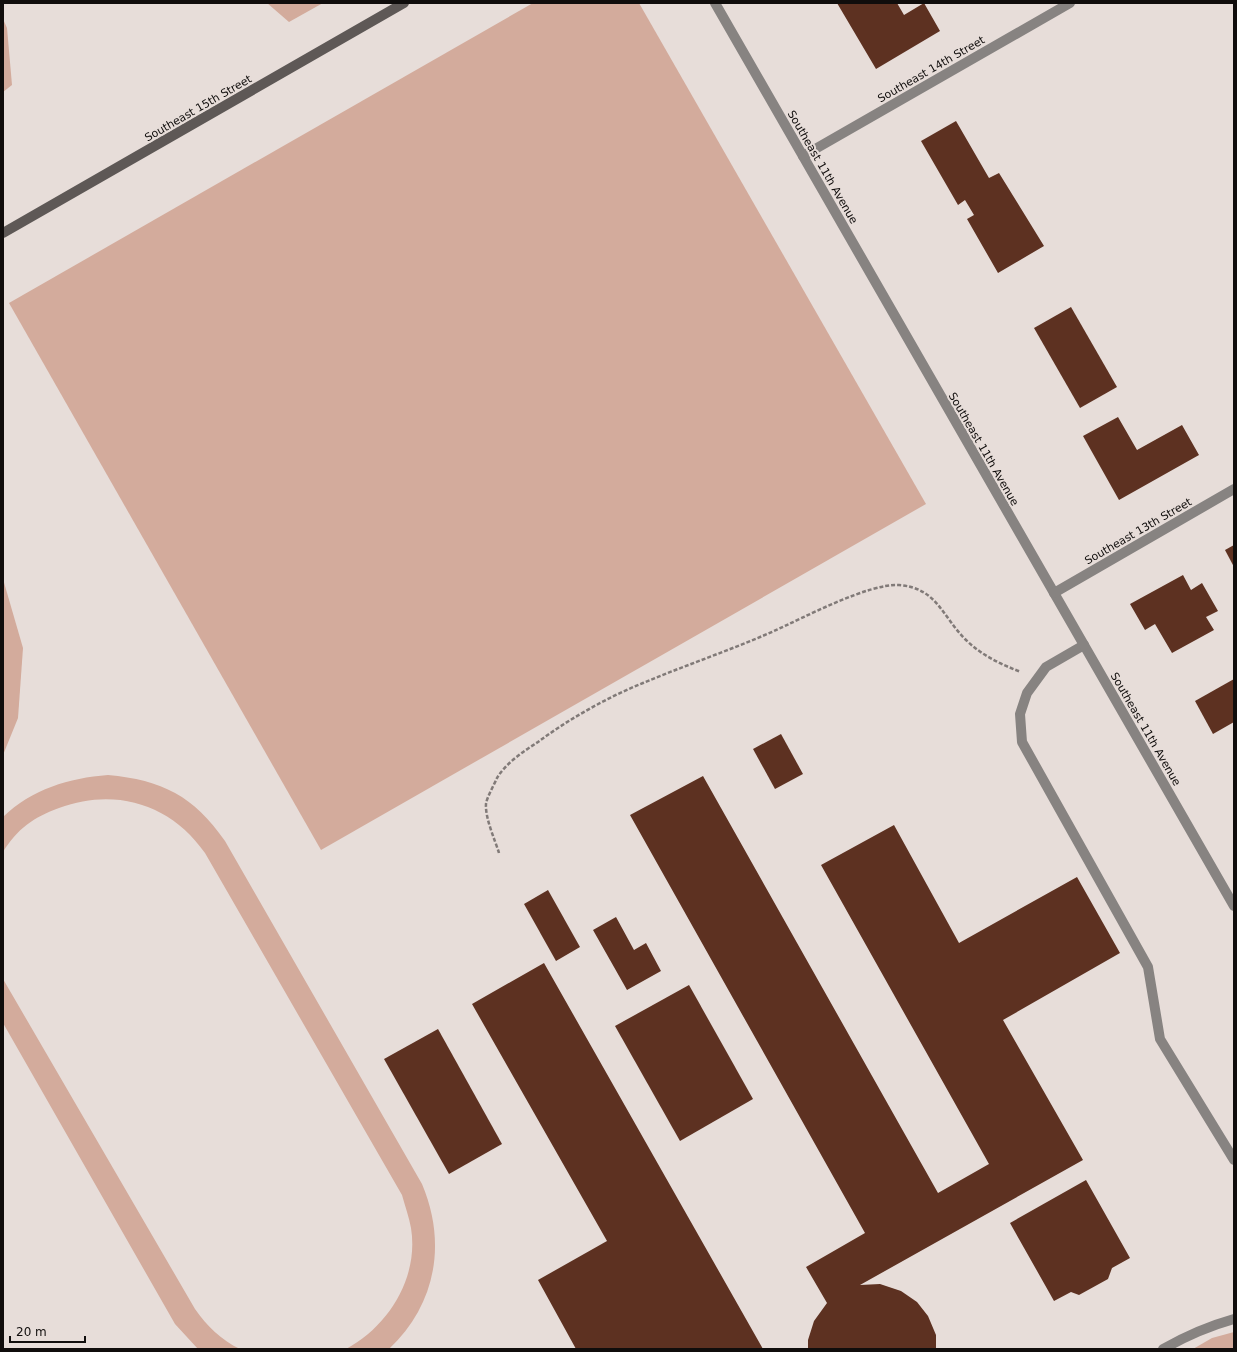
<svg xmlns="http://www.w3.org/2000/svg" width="1237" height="1352" font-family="'DejaVu Sans',sans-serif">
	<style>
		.green { fill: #d3ab9c }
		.building { fill: #5d3121 }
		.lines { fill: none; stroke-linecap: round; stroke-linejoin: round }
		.path { stroke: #817a78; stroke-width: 2.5; stroke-dasharray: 4 2; stroke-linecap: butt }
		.lane { stroke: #878381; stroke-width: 10 }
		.street { stroke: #878381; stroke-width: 10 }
		.secondary { stroke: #5e5856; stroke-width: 10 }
		.labels { text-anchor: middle; stroke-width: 4; stroke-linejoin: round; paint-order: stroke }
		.street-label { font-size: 11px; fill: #100d0c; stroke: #e7ddd9 }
	</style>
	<rect width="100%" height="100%" fill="#e7ddd9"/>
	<g class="green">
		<path d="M 267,3 L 323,3 L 289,22 Z"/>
		<path d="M 533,3 L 639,3 L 926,504 L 321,850 L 9,303 Z"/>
		<path d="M 3,19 L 7,28 L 12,85 L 3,92 Z"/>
		<path d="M 3,579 L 23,648 L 18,718 L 3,755 Z"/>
		<path d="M 108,775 C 162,780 194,796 225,841 L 422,1184 C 447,1243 436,1305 389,1349 L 346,1349 C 389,1326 419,1277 411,1228 C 409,1217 405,1206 402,1195 L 205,853 C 171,804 115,787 59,808 C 34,817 17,829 3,852 L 3,817 C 32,789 69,778 108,775 Z"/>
		<path d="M 3,979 L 195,1309 C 207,1326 221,1340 240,1349 L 198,1349 L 175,1324 L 3,1023 Z"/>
		<path d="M 1234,1332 L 1234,1349 L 1193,1349 L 1212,1338 Z"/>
	</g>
	<g class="building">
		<path d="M 837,3 L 897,3 L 904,15 L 924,3 L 940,31 L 876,69 Z"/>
		<path d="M 956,121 L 989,178 L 999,173 L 1044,246 L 998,273 L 967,219 L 974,215 L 965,200 L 958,205 L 921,141 Z"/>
		<path d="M 1071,307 L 1117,387 L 1080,408 L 1034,328 Z"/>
		<path d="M 1118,417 L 1137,450 L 1182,425 L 1199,455 L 1119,500 L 1083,436 Z"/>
		<path d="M 1234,545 L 1234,567 L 1225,550 Z"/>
		<path d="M 1183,575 L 1191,590 L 1202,583 L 1218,611 L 1206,617 L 1214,630 L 1172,653 L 1155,624 L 1145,630 L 1130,604 Z"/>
		<path d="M 1234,679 L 1234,722 L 1213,734 L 1195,701 Z"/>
		<path d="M 781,734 L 803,774 L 775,789 L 753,749 Z"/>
		<path d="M 703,776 L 938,1193 L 989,1164 L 821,865 L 894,825 L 959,943 L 1077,877 L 1120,953 L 1003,1020 L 1083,1160 L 860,1285 L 880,1284 L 901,1291 L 917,1302 L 928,1316 L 936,1335 L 936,1349 L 808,1349 L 808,1340 L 814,1321 L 827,1303 L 806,1267 L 865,1233 L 630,815 Z"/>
		<path d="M 548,890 L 580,947 L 556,961 L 524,904 Z"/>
		<path d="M 616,917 L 634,950 L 646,943 L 661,971 L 627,990 L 593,930 Z"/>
		<path d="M 544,963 L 763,1349 L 576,1349 L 538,1280 L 607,1241 L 472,1004 Z"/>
		<path d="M 689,985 L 753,1099 L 680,1141 L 615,1026 Z"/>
		<path d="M 438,1029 L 502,1144 L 449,1174 L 384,1059 Z"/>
		<path d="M 1086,1180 L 1130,1258 L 1112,1268 L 1108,1279 L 1079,1295 L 1071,1292 L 1054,1301 L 1010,1223 Z"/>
	</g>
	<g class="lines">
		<path class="path" d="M 499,853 C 495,840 485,818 486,804 C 487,797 494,785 497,778 C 506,763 524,751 538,742 C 569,719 606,698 643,683 C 686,665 731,650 774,631 C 803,618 869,583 899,585 C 937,588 942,616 965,639 C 981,655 1000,664 1021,672"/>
		<g class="lane">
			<path d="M 1084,645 L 1046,667 L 1027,693 L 1020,714 L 1022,742 L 1148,967 L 1160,1039 L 1234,1160"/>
			<path d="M 1163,1349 C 1186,1336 1209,1326 1234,1319"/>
		</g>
		<g class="street">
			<path d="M 715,3 L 1234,906"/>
			<path d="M 803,156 L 1070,3"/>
			<path d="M 1054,593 L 1234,489"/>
		</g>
		<path class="secondary" d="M 3,233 L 404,3"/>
	</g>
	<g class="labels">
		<g class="street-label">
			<text transform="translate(931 69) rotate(-30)" y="4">Southeast 14th Street</text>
			<text transform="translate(198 108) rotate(-30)" y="4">Southeast 15th Street</text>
			<text transform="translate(823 167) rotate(60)" y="4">Southeast 11th Avenue</text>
			<text transform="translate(984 449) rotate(60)" y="4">Southeast 11th Avenue</text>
			<text transform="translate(1138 531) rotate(-30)" y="4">Southeast 13th Street</text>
			<text transform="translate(1146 729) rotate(60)" y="4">Southeast 11th Avenue</text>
		</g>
	</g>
	<rect width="1237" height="1352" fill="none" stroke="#100d0c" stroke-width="8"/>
	<path d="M10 1336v6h75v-6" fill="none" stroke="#100d0c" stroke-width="2"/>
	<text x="16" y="1336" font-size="12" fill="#100d0c" stroke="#e7ddd9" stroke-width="3" paint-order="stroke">20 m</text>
</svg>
